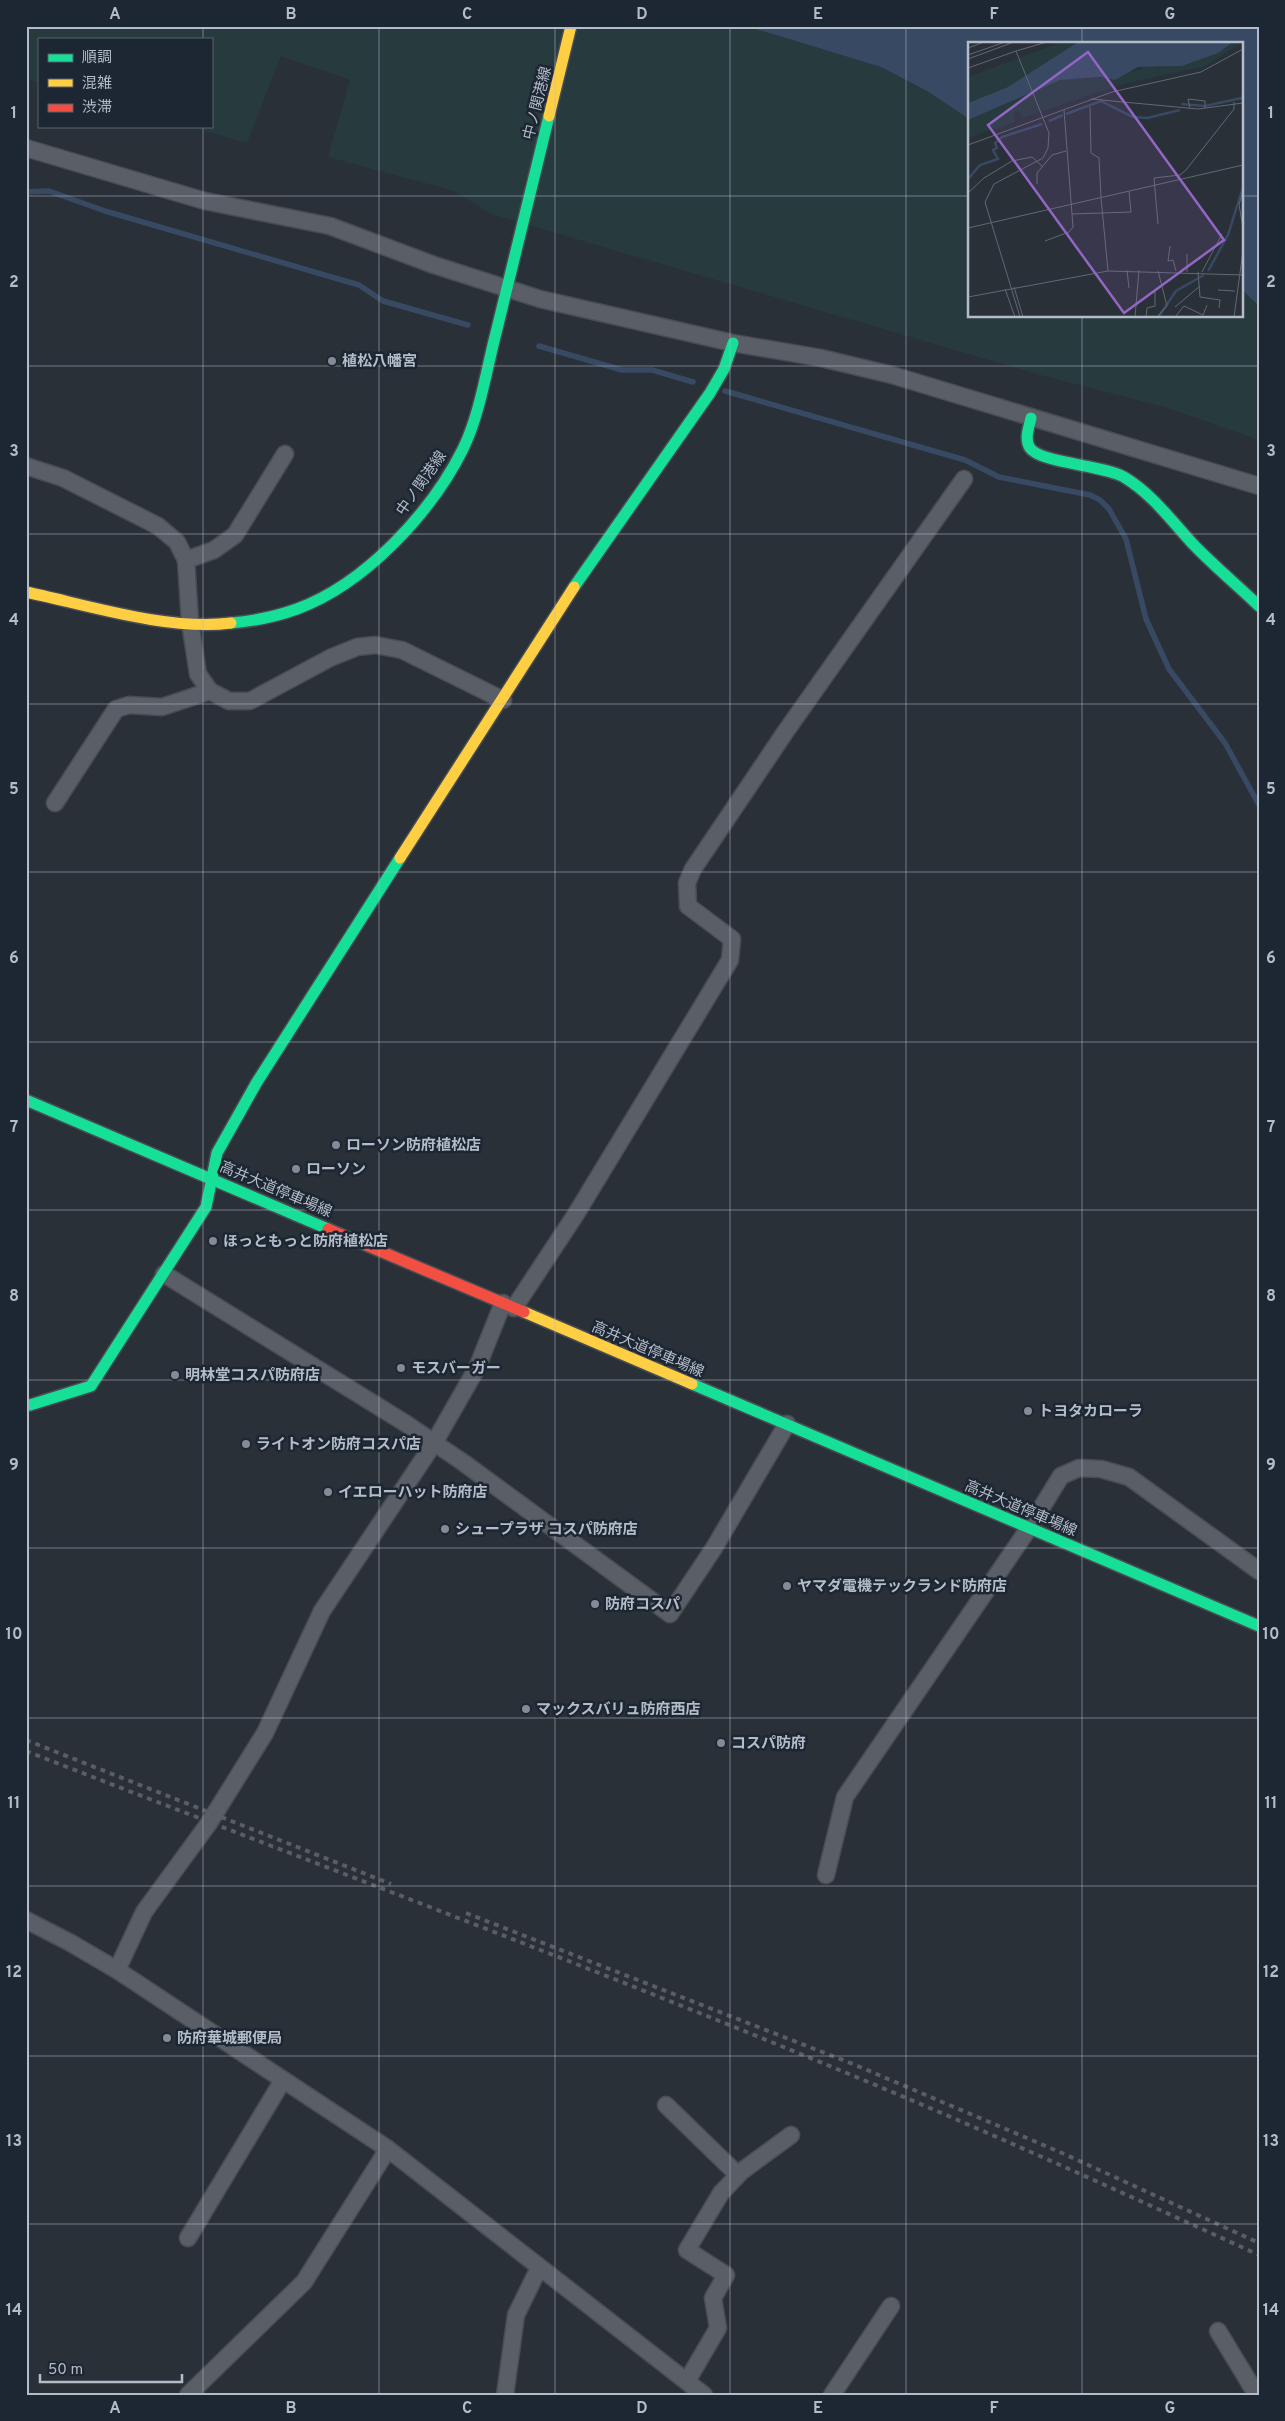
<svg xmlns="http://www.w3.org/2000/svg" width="1285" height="2421" font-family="Overpass,'Noto Sans JP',sans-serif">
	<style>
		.green { fill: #273a3e }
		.water { fill: #384963 }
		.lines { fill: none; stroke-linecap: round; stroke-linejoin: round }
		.stream { stroke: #384963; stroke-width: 5.5 }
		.street-casing { stroke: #484c53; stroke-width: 19 }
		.fast-casing { stroke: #484c53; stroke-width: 14 }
		.slow-casing { stroke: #484c53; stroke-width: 14 }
		.jam-casing { stroke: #484c53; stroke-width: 14 }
		.street { stroke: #5a5e66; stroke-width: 16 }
		.fast { stroke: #16e098; stroke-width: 11 }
		.slow { stroke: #ffcf43; stroke-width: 11 }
		.jam { stroke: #f24e42; stroke-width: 11 }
		.rail { stroke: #595d64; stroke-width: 4; stroke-dasharray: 5 5; stroke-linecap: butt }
		.grid { fill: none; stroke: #b4bcc9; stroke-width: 1; stroke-opacity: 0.55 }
		.poi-dot { fill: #848b96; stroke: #1d2633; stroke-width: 2 }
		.labels { text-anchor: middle; stroke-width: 5; stroke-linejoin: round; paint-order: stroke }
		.street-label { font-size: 15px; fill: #b4bcc9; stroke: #1d2633 }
		.poi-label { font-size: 15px; font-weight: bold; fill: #b4bcc9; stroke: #1d2633; text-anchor: start }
		.inset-river { fill: none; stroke: #384963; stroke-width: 2.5 }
		.inset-road { fill: none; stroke: #616872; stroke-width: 1 }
		.view { fill: #9266c3; fill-opacity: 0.15; stroke: #9266c3; stroke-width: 2.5 }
		.inset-edge { fill: none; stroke: #b4bcc9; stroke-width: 2.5 }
		.neatline { fill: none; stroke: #b4bcc9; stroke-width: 2 }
		.grid-label { font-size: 16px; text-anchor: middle; font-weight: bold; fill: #b4bcc9 }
	</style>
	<rect width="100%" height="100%" fill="#2a3038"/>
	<path class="green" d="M 26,26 L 746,26 L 881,67 L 927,91 L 969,119 L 969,316 L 1241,316 L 1241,289 L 1259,306 L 1259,440 L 1168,408 L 1037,374 L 491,214 L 454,191 L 328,157 L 350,80 L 281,56 L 247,143 L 188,126 L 211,126 L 211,39 L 39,39 L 39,83 L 26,79 Z"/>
	<path class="water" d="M 746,26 L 1259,26 L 1259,306 L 1241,289 L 1241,44 L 969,44 L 969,119 L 927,91 L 881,67 Z"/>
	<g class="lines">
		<g class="stream">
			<path d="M 26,192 L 49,191 L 105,211 L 359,285 L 383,301 L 468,325"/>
			<path d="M 539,346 L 622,370 L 652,370 L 693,382"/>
			<path d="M 725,391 L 965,460 L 999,477 L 1090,495 L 1100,500 L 1109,509 L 1126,539 L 1146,619 L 1169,669 L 1225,743 L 1259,805"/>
		</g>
		<defs>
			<g id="street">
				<path d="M 26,148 L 205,201 L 330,226 L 434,265 L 540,299 L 733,343 L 821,358 L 892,375 L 1259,486"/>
				<path d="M 26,466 L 63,478 L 158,526 L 177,542 L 186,560 L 190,622 L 198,674 L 210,691 L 229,701 L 250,701 L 330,658 L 357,647 L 375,645 L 402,650 L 503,700"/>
				<path d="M 186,560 L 214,550 L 235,535 L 285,454"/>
				<path d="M 55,803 L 116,709 L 129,705 L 162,707 L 210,691"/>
				<path d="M 164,1274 L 405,1423 L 464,1463 L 670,1614 L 714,1548 L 787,1424"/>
				<path d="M 514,1308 L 576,1214 L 730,960 L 732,939 L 688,906 L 687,883 L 693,869 L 786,731 L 964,479"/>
				<path d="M 826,1875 L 845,1797 L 1029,1528 L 1061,1476 L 1079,1468 L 1101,1469 L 1129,1477 L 1259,1571"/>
				<path d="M 26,1920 L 69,1942 L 117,1970 L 388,2149 L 704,2395"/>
				<path d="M 117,1970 L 144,1912 L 209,1823 L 265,1733 L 322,1611 L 434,1443 L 477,1368 L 503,1303"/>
				<path d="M 666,2105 L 738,2175"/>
				<path d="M 188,2238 L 283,2080"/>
				<path d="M 1218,2331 L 1252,2387"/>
				<path d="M 687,2381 L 718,2328 L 713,2298 L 726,2275 L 687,2250 L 721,2193 L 742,2171 L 791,2135"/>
				<path d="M 188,2395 L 304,2282 L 388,2149"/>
				<path d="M 505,2395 L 516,2315 L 539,2268"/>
				<path d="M 832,2395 L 891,2306"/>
			</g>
			<g id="fast">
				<path d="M 1031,418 C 1029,427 1024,439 1030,448 C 1040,463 1103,465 1124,477 C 1152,494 1170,519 1192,543 C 1213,565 1237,585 1259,606"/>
				<path d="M 574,587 L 710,393 L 724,369 L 733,343"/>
				<path d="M 231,623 C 254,621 275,617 297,609 C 365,584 431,513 463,449 C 480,414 486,371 496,333 C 513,261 531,189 549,116"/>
				<path d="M 26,1100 L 328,1229"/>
				<path d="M 692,1384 L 1259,1626"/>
				<path d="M 26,1404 L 30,1405 L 91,1386 L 206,1207 L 217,1153 L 257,1082 L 400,858"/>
			</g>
			<g id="slow">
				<path d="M 549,116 L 571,26"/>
				<path d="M 26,592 C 87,605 168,631 231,623"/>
				<path d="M 400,858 L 574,587"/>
				<path d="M 524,1312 L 692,1384"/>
			</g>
			<path id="jam" d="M 328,1229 L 524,1312"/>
		</defs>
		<use href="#street" class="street-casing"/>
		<use href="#fast" class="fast-casing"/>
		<use href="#slow" class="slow-casing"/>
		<use href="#jam" class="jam-casing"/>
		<use href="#street" class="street"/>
		<use href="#fast" class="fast"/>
		<use href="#slow" class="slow"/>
		<use href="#jam" class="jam"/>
		<g class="rail">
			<path d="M 26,1740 L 391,1884"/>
			<path d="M 26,1751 C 300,1858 577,1961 849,2074 C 987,2131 1123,2193 1259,2255"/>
			<path d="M 466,1913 L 853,2064 L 1062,2153 L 1259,2243"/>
		</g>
	</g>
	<path class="grid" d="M 203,26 L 203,39M 379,26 L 379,2395M 555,26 L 555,2395M 730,26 L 730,2395M 906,26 L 906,2395M 1082,26 L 1082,44M 203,126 L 203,2395M 26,196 L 969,196M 1241,196 L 1259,196M 1082,316 L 1082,2395M 26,366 L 1259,366M 26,534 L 1259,534M 26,704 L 1259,704M 26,872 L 1259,872M 26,1042 L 1259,1042M 26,1210 L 1259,1210M 26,1380 L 1259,1380M 26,1548 L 1259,1548M 26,1718 L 1259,1718M 26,1886 L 1259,1886M 26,2056 L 1259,2056M 26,2224 L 1259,2224"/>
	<g class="poi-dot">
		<circle cx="332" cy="361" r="5"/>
		<circle cx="336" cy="1145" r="5"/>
		<circle cx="296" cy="1169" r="5"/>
		<circle cx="213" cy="1241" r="5"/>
		<circle cx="401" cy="1368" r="5"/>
		<circle cx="175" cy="1375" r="5"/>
		<circle cx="1028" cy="1411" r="5"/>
		<circle cx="246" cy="1444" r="5"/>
		<circle cx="328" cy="1492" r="5"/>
		<circle cx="445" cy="1529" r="5"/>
		<circle cx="787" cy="1586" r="5"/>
		<circle cx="595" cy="1604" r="5"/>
		<circle cx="526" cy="1709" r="5"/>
		<circle cx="721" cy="1743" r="5"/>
		<circle cx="167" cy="2038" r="5"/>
	</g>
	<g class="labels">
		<g class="street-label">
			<text transform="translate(537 103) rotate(-76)" y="5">中ノ関港線</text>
			<text transform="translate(421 483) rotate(-55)" y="5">中ノ関港線</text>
			<text transform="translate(276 1189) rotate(23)" y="5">高井大道停車場線</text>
			<text transform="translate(648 1349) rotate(23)" y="5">高井大道停車場線</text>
			<text transform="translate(1021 1508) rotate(23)" y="5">高井大道停車場線</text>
		</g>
		<g class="poi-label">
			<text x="342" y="366">植松八幡宮</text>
			<text x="346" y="1150">ローソン防府植松店</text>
			<text x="306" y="1174">ローソン</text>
			<text x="223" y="1246">ほっともっと防府植松店</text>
			<text x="411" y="1373">モスバーガー</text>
			<text x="185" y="1380">明林堂コスパ防府店</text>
			<text x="1038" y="1416">トヨタカローラ</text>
			<text x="256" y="1449">ライトオン防府コスパ店</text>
			<text x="338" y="1497">イエローハット防府店</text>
			<text x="455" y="1534">シュープラザ コスパ防府店</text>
			<text x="797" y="1591">ヤマダ電機テックランド防府店</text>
			<text x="605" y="1609">防府コスパ</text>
			<text x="536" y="1714">マックスバリュ防府西店</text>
			<text x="731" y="1748">コスパ防府</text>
			<text x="177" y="2043">防府華城郵便局</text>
		</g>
	</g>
	<g transform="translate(968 42)">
		<rect width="275" height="275" fill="#2a3038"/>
		<path d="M 94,0 L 110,0 L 40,45 L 0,61 L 0,35 ZM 265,0 L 275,0 L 235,25 L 158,41 L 54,76 L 51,69 L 45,71 L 47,80 L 0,96 L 0,78 L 77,43 L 97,37 L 146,36 L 181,24 L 193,26 L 250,11 Z" fill="#273a3e"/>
		<path d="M 110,0 L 265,0 L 250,11 L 214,24 L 170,25 L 147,38 L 132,35 L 92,38 L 0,78 L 0,61 L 40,45 Z" fill="#384963"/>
		<path class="inset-river" d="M 213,62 L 237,64 L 274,56 L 275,52M 98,72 L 133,59 L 165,75 L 179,76 L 212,68M 81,79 L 95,73M 0,137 L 12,123 L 30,117 L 25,108 L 29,106 L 27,101 L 34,95 L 74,82M 240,229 L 260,193 L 275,145M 191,274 L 208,249 L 236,233"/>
		<path class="inset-road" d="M 0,6 L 16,0M 48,9 L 79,0M 0,13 L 37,0M 0,17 L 46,0M 0,26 L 48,9 L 81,91 L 80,106 L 75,116 L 26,142 L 17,160 L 52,275M 123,57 L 230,67 L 275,61M 122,65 L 123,111 L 131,116 L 133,155M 222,66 L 220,57 L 237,59 L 237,66M 0,103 L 144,50 L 233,30 L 275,7M 69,142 L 69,131 L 84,113 L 98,109M 275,149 L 271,163 L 275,185M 0,151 L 16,136 L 44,119 L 64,115 L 75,125M 133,156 L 140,229M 104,172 L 163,170 L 161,149M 190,182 L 186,136 L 212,133 L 218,128 L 266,67 L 266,60M 0,186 L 275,123M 77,199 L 101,190 L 105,185 L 96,68M 202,204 L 200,219 L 205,218 L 208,229M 159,228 L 161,246M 219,230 L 219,212M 230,230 L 232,255 L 252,258 L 251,266M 234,230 L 254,192M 46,245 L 55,275M 37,247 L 47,275M 250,248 L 267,249M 0,255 L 140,229 L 275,233M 207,265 L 232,244M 167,275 L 171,228M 178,275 L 179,266 L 187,264 L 187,247M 189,275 L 199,264 L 190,229M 207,275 L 216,264 L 235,273 L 239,263M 266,275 L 275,209"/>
		<path class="view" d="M 120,10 L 256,198 L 156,271 L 20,83 Z"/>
		<rect width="275" height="275" class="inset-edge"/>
	</g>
	<rect width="1285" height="2421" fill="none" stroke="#1d2633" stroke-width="55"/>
	<rect x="38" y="38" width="175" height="90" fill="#1d2633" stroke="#59626f"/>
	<rect x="48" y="54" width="25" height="8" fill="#16e098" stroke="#59626f"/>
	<text x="82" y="62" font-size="15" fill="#b4bcc9">順調</text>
	<rect x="48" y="79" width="25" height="8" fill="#ffcf43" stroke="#59626f"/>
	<text x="82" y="88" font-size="15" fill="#b4bcc9">混雑</text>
	<rect x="48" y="104" width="25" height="8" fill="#f24e42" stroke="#59626f"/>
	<text x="82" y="112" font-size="15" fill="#b4bcc9">渋滞</text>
	<path d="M40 2374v8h142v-8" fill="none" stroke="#b4bcc9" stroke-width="2.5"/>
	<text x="48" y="2374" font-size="15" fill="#b4bcc9" stroke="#1d2633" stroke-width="4" paint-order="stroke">50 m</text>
	<rect x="28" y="28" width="1230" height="2366" class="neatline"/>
	<g class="grid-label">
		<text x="115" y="19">A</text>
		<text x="291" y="19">B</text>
		<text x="467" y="19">C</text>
		<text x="642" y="19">D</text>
		<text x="818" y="19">E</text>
		<text x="994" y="19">F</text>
		<text x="1170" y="19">G</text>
		<text x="14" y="118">1</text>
		<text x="1271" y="118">1</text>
		<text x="14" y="287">2</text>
		<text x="1271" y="287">2</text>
		<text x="14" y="456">3</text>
		<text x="1271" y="456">3</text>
		<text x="14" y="625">4</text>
		<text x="1271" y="625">4</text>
		<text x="14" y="794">5</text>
		<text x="1271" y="794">5</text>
		<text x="14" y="963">6</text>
		<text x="1271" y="963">6</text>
		<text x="14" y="1132">7</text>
		<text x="1271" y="1132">7</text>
		<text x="14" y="1301">8</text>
		<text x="1271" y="1301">8</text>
		<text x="14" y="1470">9</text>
		<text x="1271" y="1470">9</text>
		<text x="14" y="1639">10</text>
		<text x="1271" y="1639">10</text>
		<text x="14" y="1808">11</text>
		<text x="1271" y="1808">11</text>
		<text x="14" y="1977">12</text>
		<text x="1271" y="1977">12</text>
		<text x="14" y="2146">13</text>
		<text x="1271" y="2146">13</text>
		<text x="14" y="2315">14</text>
		<text x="1271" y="2315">14</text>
		<text x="115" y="2413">A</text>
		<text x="291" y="2413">B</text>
		<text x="467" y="2413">C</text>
		<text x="642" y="2413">D</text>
		<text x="818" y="2413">E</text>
		<text x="994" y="2413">F</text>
		<text x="1170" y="2413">G</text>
	</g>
</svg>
